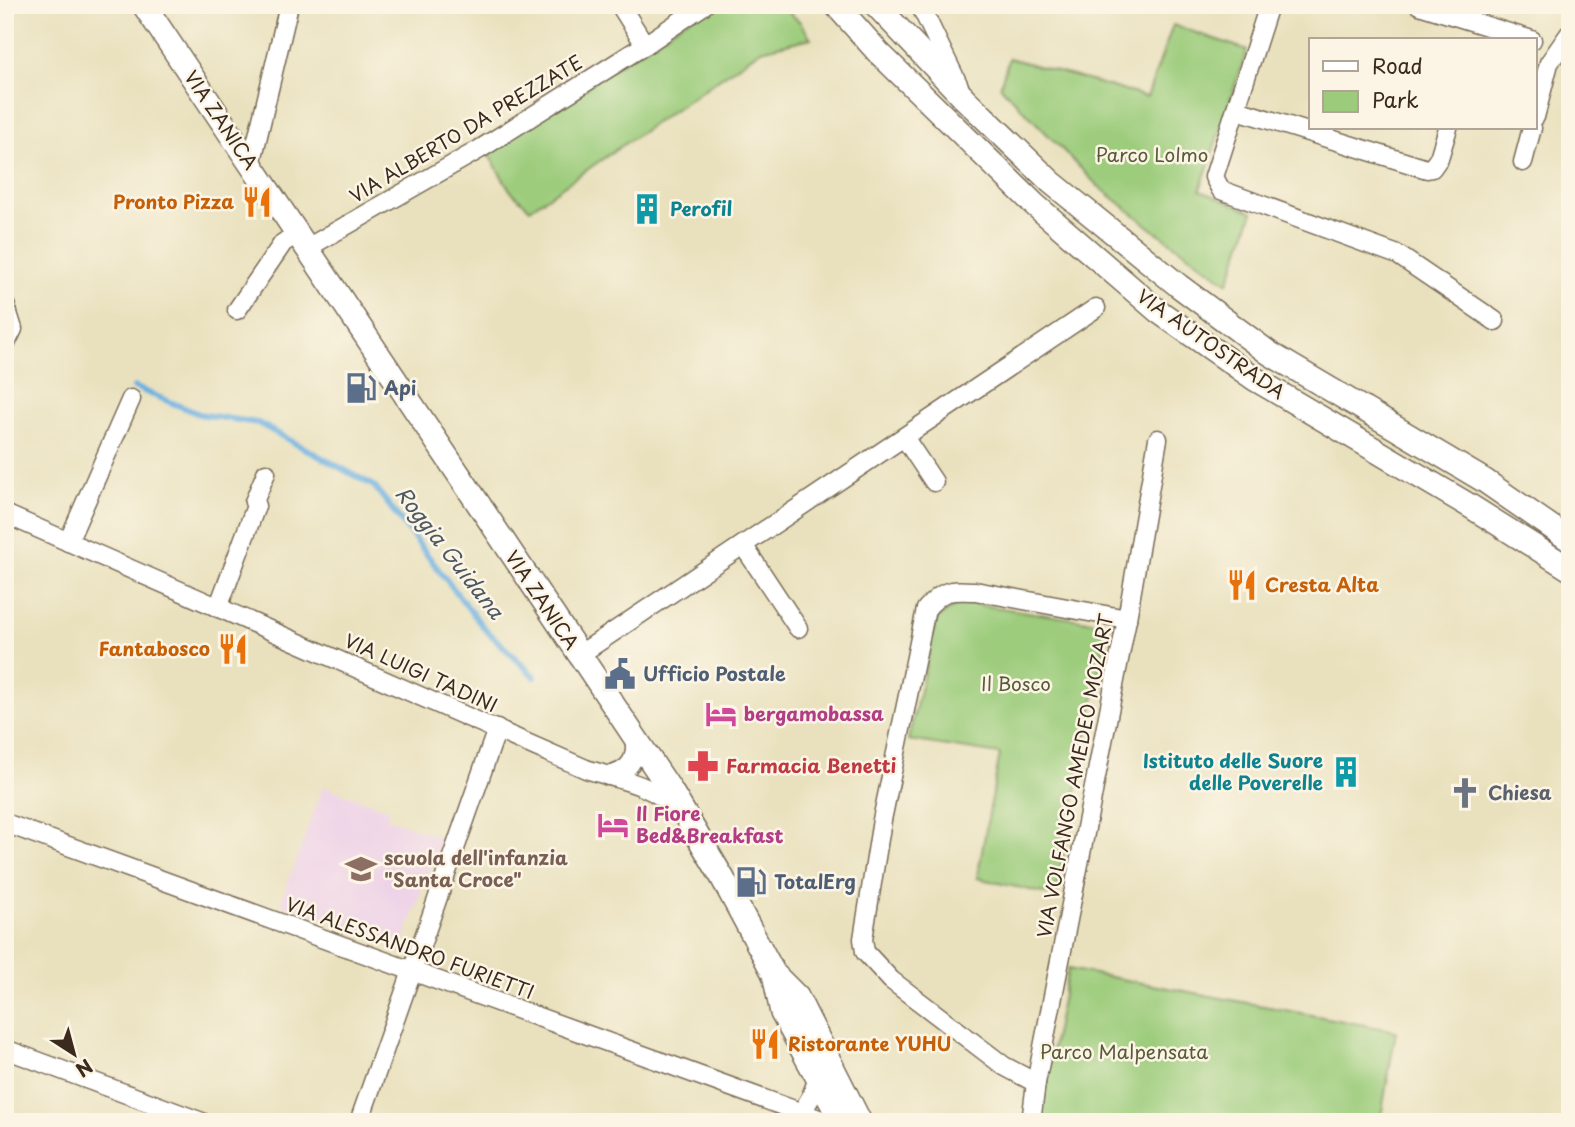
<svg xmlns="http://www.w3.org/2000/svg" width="1575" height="1127" font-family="'Playpen Sans',sans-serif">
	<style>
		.built { fill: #edd0e8 }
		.green { fill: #9ccc7b; stroke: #6c7b4c; stroke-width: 2 }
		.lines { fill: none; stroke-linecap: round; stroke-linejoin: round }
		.stream { stroke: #6bb0e1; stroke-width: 6 }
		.minor-casing { stroke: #786a56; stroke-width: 21 }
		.secondary-casing { stroke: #786a56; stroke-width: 26 }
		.minor { stroke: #fff; stroke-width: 18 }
		.secondary { stroke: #fff; stroke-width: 23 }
		.labels { text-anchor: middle; stroke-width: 5; stroke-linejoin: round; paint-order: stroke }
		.street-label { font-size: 19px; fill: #3b2a1e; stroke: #fcf5e5 }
		.park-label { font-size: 19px; fill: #585b3a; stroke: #fcf5e5 }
		.food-label { font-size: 19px; font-weight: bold; fill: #c56008; stroke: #fcf5e5; text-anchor: end }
		.culture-label { font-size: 19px; font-weight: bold; fill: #0d838f; stroke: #fcf5e5; text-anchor: start }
		.service-label { font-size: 19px; font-weight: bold; fill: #4e5e75; stroke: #fcf5e5; text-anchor: start }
		.hotel-label { font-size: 19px; font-weight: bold; fill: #b23c85; stroke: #fcf5e5; text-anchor: start }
		.health-label { font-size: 19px; font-weight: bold; fill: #be3a42; stroke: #fcf5e5; text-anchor: start }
		.worship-label { font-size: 19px; font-weight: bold; fill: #5b616d; stroke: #fcf5e5; text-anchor: start }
		.education-label { font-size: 19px; font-weight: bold; fill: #785e54; stroke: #fcf5e5; text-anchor: start }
		.water-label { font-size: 21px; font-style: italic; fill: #4c5962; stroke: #fcf5e5 }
	</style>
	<rect width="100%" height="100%" fill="#fcf5e5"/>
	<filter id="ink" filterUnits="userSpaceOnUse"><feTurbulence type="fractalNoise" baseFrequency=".0143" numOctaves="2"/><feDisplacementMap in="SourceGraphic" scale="14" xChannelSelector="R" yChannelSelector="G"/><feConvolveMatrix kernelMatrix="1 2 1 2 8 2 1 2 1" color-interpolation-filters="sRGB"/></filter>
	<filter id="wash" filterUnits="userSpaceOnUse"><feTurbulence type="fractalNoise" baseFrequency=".00686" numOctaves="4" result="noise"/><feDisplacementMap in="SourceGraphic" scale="28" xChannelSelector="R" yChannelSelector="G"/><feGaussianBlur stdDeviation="1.57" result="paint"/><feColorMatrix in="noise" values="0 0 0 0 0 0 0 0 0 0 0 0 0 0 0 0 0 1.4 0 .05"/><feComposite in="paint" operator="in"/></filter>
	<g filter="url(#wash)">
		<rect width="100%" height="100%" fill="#e9e1be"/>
		<path class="built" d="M 323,786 L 390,810 L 387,818 L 441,838 L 402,945 L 280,904 Z"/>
		<g class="green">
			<path d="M 709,5 L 781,5 L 800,22 L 811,38 L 761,50 L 530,209 L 510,190 L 487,152 Z"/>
			<path d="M 1173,25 L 1247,50 L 1200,190 L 1253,212 L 1228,283 L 1151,228 L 1097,185 L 1000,86 L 1009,58 L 1147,97 Z"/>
			<path d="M 960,602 L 1108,624 L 1056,896 L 977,878 L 1000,754 L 908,740 L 937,619 Z"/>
			<path d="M 1068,969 L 1396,1031 L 1380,1122 L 1038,1122 Z"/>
		</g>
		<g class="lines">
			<path class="stream" d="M 134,387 L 199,414 L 258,423 L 374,486 L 483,627 L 535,677"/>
		</g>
	</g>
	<g filter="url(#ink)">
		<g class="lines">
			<defs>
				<g id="minor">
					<path d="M 920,5 L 959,86"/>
					<path d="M 1269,5 L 1214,177 L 1221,190 L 1398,255 L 1495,321"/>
					<path d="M 1419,5 L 1532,40"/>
					<path d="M 645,45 L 704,5"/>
					<path d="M 1237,110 L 1427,169 L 1432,168 L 1439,158 L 1448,128"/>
					<path d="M 1535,117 L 1549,63 L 1570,33"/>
					<path d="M 1523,162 L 1532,128"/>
					<path d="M 251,165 L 289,5"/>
					<path d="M 307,248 L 480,149 L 645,45 L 620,5"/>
					<path d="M 5,304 L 13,329 L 5,345"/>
					<path d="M 237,310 L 283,243 L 297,234"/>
					<path d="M 904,437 L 934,482"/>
					<path d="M 5,514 L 586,769 C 623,781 648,782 678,810"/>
					<path d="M 68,542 L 131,399"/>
					<path d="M 743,545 L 798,628"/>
					<path d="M 218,608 L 256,506 L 254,502 L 266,473"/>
					<path d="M 579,655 L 1096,308"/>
					<path d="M 608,776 C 630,771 638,759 634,737"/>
					<path d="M 5,823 L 827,1122"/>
					<path d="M 5,1049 L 202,1122"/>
					<path d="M 1036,1083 L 1004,1066 L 891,980 L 865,952 L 863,939 L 882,820 L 926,609 C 944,589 949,590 975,591 L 1127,619"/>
					<path d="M 802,1112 L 811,1097 L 818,1078"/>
					<path d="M 359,1122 L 497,729"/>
					<path d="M 1031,1122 L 1036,1083 L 1127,619 L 1158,439"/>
				</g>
				<g id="secondary">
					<path d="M 144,5 L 671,791 L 722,877 L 774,974 L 797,997 L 860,1122"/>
					<path d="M 836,5 L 878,52 L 1035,205 L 1158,311 L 1255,379 L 1470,506 L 1570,569"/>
					<path d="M 876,5 L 965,99 L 1051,182 L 1179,286 L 1269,353 L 1485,481 L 1570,540"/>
					<path d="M 774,974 L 782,1013 L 842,1122"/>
				</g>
			</defs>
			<use href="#minor" class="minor-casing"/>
			<use href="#secondary" class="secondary-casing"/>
			<use href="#minor" class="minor"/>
			<use href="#secondary" class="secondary"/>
		</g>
	</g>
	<defs>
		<symbol id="restaurant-bare" viewBox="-9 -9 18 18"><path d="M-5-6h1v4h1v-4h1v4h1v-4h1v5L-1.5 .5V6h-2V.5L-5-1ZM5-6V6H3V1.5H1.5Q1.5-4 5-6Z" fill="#e8710a" stroke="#fcf5e5" stroke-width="2.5" paint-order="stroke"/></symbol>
		<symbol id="building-bare" viewBox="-9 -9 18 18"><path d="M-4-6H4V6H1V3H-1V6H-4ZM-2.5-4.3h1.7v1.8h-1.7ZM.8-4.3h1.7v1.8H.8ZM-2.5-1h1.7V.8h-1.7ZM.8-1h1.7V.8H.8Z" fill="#0f9aa8" stroke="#fcf5e5" stroke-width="2.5" paint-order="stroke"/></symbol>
		<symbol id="fuel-bare" viewBox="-9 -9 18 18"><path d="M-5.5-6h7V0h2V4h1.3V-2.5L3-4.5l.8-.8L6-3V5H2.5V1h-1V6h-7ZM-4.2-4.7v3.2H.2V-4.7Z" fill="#5c6f8a" stroke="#fcf5e5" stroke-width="2.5" paint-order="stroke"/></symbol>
		<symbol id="civic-bare" viewBox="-9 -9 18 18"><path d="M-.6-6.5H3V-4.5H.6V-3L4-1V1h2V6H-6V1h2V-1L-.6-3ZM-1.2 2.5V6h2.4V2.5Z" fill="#5c6f8a" stroke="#fcf5e5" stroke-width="2.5" paint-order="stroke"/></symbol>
		<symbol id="hotel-bare" viewBox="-9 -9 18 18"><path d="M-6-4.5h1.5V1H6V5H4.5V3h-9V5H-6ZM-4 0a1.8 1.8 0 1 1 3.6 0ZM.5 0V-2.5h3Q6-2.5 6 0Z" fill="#d1479c" stroke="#fcf5e5" stroke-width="2.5" paint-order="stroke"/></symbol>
		<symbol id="pharmacy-bare" viewBox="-9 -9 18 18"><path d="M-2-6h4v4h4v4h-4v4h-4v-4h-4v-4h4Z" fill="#e0444e" stroke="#fcf5e5" stroke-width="2.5" paint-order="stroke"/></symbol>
		<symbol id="church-bare" viewBox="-9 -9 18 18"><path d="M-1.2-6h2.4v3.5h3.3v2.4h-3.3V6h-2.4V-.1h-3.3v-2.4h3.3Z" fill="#6b7280" stroke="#fcf5e5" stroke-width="2.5" paint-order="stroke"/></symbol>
		<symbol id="school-bare" viewBox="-9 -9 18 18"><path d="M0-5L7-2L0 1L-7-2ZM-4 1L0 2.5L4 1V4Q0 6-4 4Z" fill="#8d6e63" stroke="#fcf5e5" stroke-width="2.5" paint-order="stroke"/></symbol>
	</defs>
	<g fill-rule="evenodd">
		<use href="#restaurant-bare" x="235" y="180" width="44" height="44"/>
		<use href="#building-bare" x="625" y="187" width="44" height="44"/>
		<use href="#fuel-bare" x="339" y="366" width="44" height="44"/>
		<use href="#restaurant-bare" x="1220" y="563" width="44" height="44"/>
		<use href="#restaurant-bare" x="211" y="627" width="44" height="44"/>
		<use href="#civic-bare" x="598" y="652" width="44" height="44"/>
		<use href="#hotel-bare" x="699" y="692" width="44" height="44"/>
		<use href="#pharmacy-bare" x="681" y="744" width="44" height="44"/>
		<use href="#building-bare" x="1324" y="750" width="44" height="44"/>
		<use href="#church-bare" x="1443" y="771" width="44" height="44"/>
		<use href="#hotel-bare" x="591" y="803" width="44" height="44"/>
		<use href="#school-bare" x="339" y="847" width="44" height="44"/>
		<use href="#fuel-bare" x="729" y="860" width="44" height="44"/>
		<use href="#restaurant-bare" x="743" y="1022" width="44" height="44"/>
	</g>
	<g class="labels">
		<g class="street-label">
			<text transform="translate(221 120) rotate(56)" y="7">VIA ZANICA</text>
			<text transform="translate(466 129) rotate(-31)" y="7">VIA ALBERTO DA PREZZATE</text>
			<text transform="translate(1211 344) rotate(35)" y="7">VIA AUTOSTRADA</text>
			<text transform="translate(542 600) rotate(56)" y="7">VIA ZANICA</text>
			<text transform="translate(421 673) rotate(24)" y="7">VIA LUIGI TADINI</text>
			<text transform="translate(1075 776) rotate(-79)" y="7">VIA VOLFANGO AMEDEO MOZART</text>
			<text transform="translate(410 948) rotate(20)" y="7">VIA ALESSANDRO FURIETTI</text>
		</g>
		<g class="park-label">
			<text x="1152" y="162">Parco Lolmo</text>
			<text x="1016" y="691">Il Bosco</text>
			<text x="1124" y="1059">Parco Malpensata</text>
		</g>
		<g class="food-label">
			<text x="234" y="209">Pronto Pizza</text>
			<text x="1265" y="592" text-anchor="start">Cresta Alta</text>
			<text x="210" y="656">Fantabosco</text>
			<text x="788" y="1051" text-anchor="start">Ristorante YUHU</text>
		</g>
		<g class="culture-label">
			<text x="670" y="216">Perofil</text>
			<text x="1323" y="768" text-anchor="end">Istituto delle Suore<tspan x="1323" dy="22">delle Poverelle</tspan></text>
		</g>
		<g class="service-label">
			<text x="384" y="395">Api</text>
			<text x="643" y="681">Ufficio Postale</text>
			<text x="774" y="889">TotalErg</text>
		</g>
		<g class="hotel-label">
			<text x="744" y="721">bergamobassa</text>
			<text x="636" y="821">Il Fiore<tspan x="636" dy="22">Bed&amp;Breakfast</tspan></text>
		</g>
		<g class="health-label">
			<text x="726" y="773">Farmacia Benetti</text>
		</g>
		<g class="worship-label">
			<text x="1488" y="800">Chiesa</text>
		</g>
		<g class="education-label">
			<text x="384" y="865">scuola dell'infanzia<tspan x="384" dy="22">"Santa Croce"</tspan></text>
		</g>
		<g class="water-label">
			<text transform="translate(449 553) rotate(52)" y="7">Roggia Guidana</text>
		</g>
	</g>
	<rect width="1575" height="1127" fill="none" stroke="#fcf5e5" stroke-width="28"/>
	<rect x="1309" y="38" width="228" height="91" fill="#fcf5e5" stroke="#afa495" stroke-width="2"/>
	<rect x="1323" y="61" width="35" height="10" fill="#ffffff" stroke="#afa495" stroke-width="2"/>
	<text x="1372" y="74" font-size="21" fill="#3b2a1e">Road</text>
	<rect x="1323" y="91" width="35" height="21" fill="#9ccc7b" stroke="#afa495" stroke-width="2"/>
	<text x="1372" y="108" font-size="21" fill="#3b2a1e">Park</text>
	<g transform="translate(74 1054) rotate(144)" stroke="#fcf5e5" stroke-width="5" paint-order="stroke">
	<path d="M0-5L12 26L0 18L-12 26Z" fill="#3b2a1e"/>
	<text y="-10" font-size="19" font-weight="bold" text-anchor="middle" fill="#3b2a1e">N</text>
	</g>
</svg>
